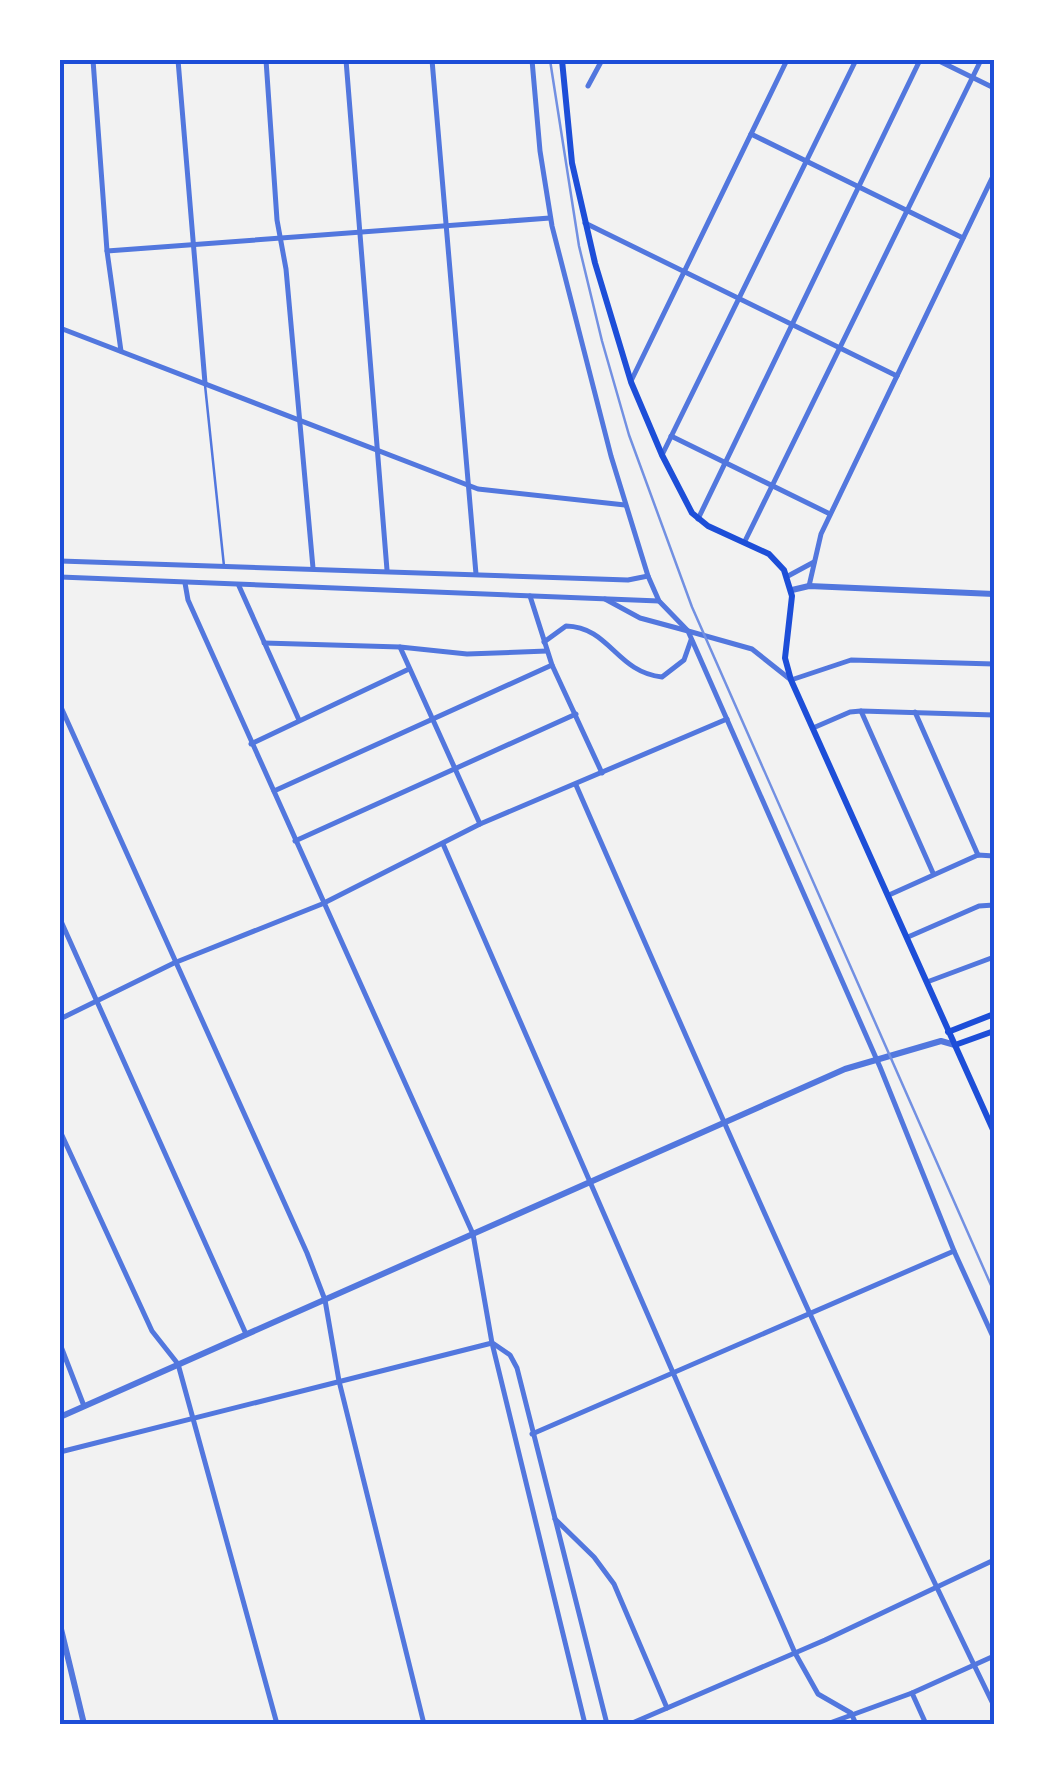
<svg xmlns="http://www.w3.org/2000/svg" width="1054" height="1784" font-family="Georgia,serif">
	<style>
		.lines { fill: none; stroke-linecap: round; stroke-linejoin: round }
		.service { stroke: #5277de; stroke-width: 2.5 }
		.minor { stroke: #5277de; stroke-width: 5 }
		.tertiary { stroke: #5277de; stroke-width: 6 }
		.secondary { stroke: #1d4ed8; stroke-width: 6 }
		.rail { stroke: #7290e2; stroke-width: 2.5 }
		.neatline { fill: none; stroke: #1d4ed8; stroke-width: 4 }
	</style>
	<rect width="100%" height="100%" fill="#f2f2f2"/>
	<g class="lines">
		<path class="service" d="M 205,385 L 224,566"/>
		<g class="minor">
			<path d="M 93,60 L 107,251 L 121,351"/>
			<path d="M 178,60 L 205,383"/>
			<path d="M 266,60 L 277,220 L 286,269 L 313,568"/>
			<path d="M 346,60 L 387,570"/>
			<path d="M 432,60 L 476,574"/>
			<path d="M 532,60 L 540,151 L 552,226 L 611,456 L 648,576 L 659,601 L 688,631 L 752,649 L 791,680 L 851,660 L 994,664"/>
			<path d="M 937,60 L 994,88"/>
			<path d="M 588,86 L 602,60"/>
			<path d="M 751,134 L 963,238"/>
			<path d="M 585,223 L 897,376"/>
			<path d="M 107,251 L 550,218"/>
			<path d="M 60,328 L 478,489 L 625,505"/>
			<path d="M 632,379 L 787,60"/>
			<path d="M 671,436 L 830,514"/>
			<path d="M 662,455 L 856,60"/>
			<path d="M 698,519 L 920,60"/>
			<path d="M 745,541 L 981,60"/>
			<path d="M 60,561 L 628,580 L 648,576"/>
			<path d="M 788,576 L 814,562"/>
			<path d="M 60,577 L 659,601"/>
			<path d="M 185,583 L 188,600 L 473,1234 L 492,1343 L 585,1724"/>
			<path d="M 239,586 L 299,720"/>
			<path d="M 809,586 L 821,534 L 994,174"/>
			<path d="M 530,596 L 552,665 L 602,773"/>
			<path d="M 605,599 L 640,618 L 688,631 L 880,1067 L 954,1251 L 994,1339"/>
			<path d="M 544,642 L 566,626 C 610,627 616,672 662,677 L 684,660 L 691,640"/>
			<path d="M 264,643 L 400,647 L 467,654 L 547,651"/>
			<path d="M 400,647 L 480,824"/>
			<path d="M 60,705 L 307,1253 L 325,1300 L 339,1381 L 424,1724"/>
			<path d="M 861,711 L 933,873"/>
			<path d="M 915,712 L 978,855"/>
			<path d="M 813,728 L 850,712 L 861,711 L 994,715"/>
			<path d="M 251,744 L 409,669"/>
			<path d="M 576,785 C 711,1094 846,1403 994,1706"/>
			<path d="M 274,791 L 552,665"/>
			<path d="M 295,841 L 576,714"/>
			<path d="M 443,844 L 795,1653 L 818,1694 L 851,1713 L 856,1724"/>
			<path d="M 889,895 L 978,855 L 994,856"/>
			<path d="M 60,919 L 246,1334"/>
			<path d="M 908,937 L 979,906 L 994,905"/>
			<path d="M 927,982 L 994,957"/>
			<path d="M 60,1019 L 174,963 L 322,904 L 480,824 L 727,719"/>
			<path d="M 60,1131 L 152,1331 L 178,1364 L 277,1724"/>
			<path d="M 60,1344 L 84,1406"/>
			<path d="M 494,1344 L 510,1355 L 517,1368 L 607,1724"/>
			<path d="M 532,1434 L 954,1251"/>
			<path d="M 60,1452 L 492,1343"/>
			<path d="M 555,1519 L 594,1557 L 614,1584 L 667,1708"/>
			<path d="M 912,1693 L 926,1724"/>
			<path d="M 630,1724 L 825,1640 L 994,1560"/>
			<path d="M 827,1724 L 912,1693 L 994,1656"/>
		</g>
		<g class="tertiary">
			<path d="M 792,590 L 809,586 L 994,594"/>
			<path d="M 60,1417 L 845,1069 L 941,1041 L 955,1045"/>
			<path d="M 60,1625 L 84,1724"/>
		</g>
		<g class="secondary">
			<path d="M 562,60 L 572,163 L 595,263 L 631,382 L 662,455 L 692,513 L 708,526 L 769,554 L 784,570 L 792,596 L 785,658 L 791,680 L 994,1132"/>
			<path d="M 948,1032 L 994,1014"/>
			<path d="M 955,1045 L 994,1031"/>
		</g>
		<path class="rail" d="M 550,60 L 579,246 L 602,341 L 629,435 L 692,607 L 994,1292"/>
	</g>
	<rect width="1054" height="1784" fill="none" stroke="#ffffff" stroke-width="125"/>
	<rect x="62" y="62" width="930" height="1660" class="neatline"/>
</svg>
